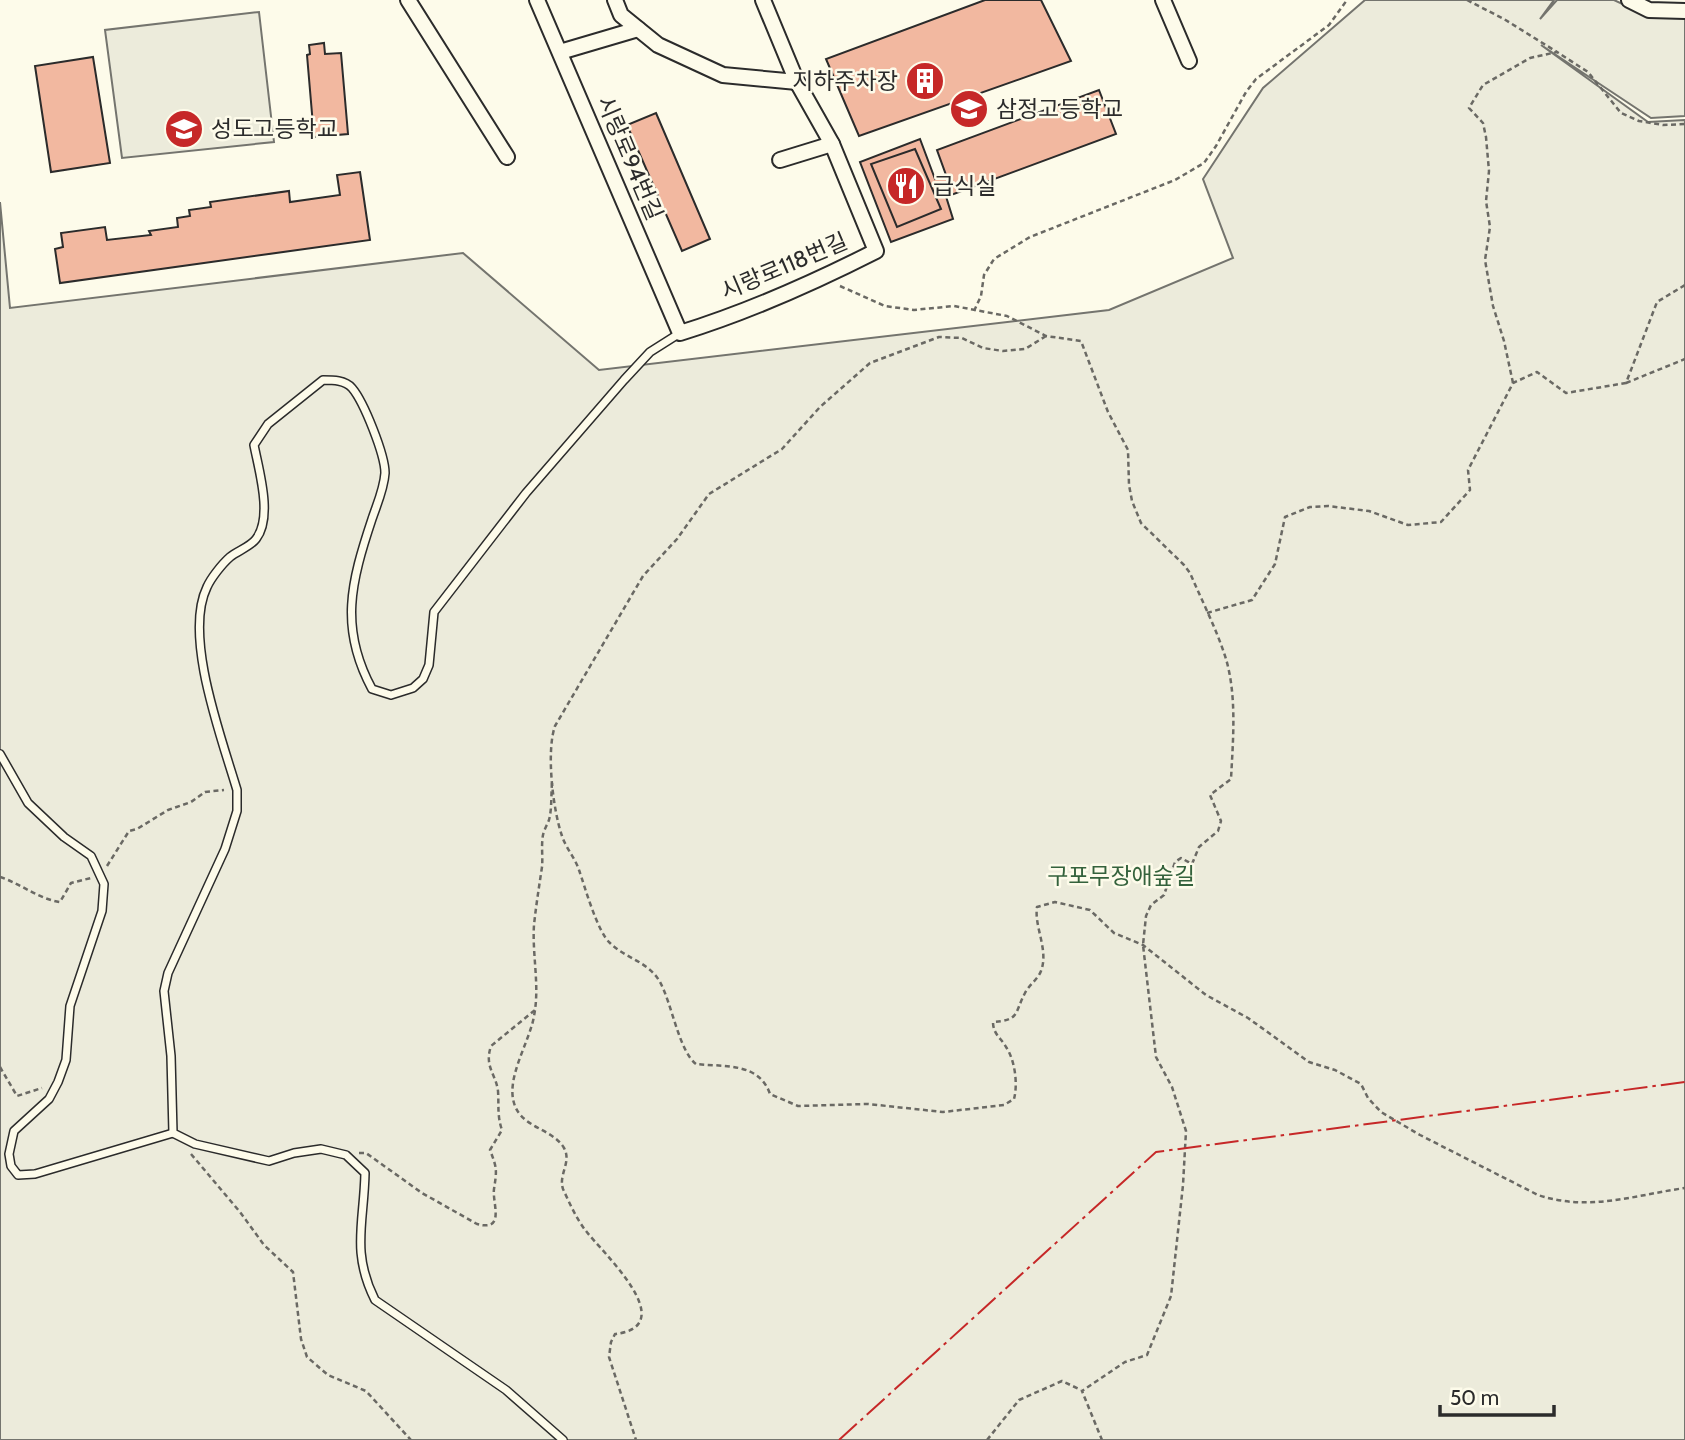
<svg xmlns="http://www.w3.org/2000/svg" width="1685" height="1440" font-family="Cabin,'Noto Sans KR',sans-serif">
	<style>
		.green { fill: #ecebdb; stroke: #74746e; stroke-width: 2 }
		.building { fill: #f2b8a0; stroke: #2b2b2b; stroke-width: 2 }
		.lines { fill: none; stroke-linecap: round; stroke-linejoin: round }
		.service-casing { stroke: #2b2b2b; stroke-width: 10 }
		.minor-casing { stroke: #2b2b2b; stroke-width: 18 }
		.path { stroke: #6a6964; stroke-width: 2.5; stroke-dasharray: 5 3.5; stroke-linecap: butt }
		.service { stroke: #fdfbea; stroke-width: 7 }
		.minor { stroke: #fdfbea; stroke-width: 14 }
		.power { stroke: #c62828; stroke-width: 2; stroke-dasharray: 24 5 3.5 5; stroke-linecap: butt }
		.labels { text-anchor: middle; stroke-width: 5; stroke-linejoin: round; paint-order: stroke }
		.poi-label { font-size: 23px; fill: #2b2b2b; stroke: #fdfbea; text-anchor: start }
		.street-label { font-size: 23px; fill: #2b2b2b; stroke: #fdfbea }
		.park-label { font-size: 23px; fill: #34623c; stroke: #fdfbea }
	</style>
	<rect width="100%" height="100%" fill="#fdfbea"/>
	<g class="green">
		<path d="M 1365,0 L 1554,0 L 1540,19 L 1557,0 L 1614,0 L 1648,16 L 1685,18 L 1685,116 L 1651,118 L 1541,45 L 1648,122 L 1685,120 L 1685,1440 L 0,1440 L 0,202 L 10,308 L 463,253 L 599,370 L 1109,310 L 1233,258 L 1203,179 L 1263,88 Z"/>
		<path d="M 259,12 L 274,142 L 122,158 L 105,30 Z"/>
	</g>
	<g class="building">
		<path d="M 985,0 L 1041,0 L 1071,61 L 859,136 L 826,59 Z"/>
		<path d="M 324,43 L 325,54 L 341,53 L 348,134 L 314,137 L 307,55 L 310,54 L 309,45 Z"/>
		<path d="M 93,57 L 110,163 L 51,172 L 35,66 Z"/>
		<path d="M 1099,90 L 1116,134 L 951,195 L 948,188 L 944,190 L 953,219 L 891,242 L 860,162 L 920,139 L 935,179 L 946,175 L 937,150 Z"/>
		<path d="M 656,113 L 710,239 L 682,251 L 627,125 Z"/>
		<path d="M 915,149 L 941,209 L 897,227 L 871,164 Z"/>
		<path d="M 360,172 L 370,240 L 60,283 L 55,249 L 63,247 L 61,233 L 105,227 L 107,240 L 151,235 L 149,231 L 178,227 L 177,218 L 190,216 L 189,210 L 211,207 L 210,202 L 289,191 L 290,202 L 340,195 L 337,175 Z"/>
	</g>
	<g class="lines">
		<defs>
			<g id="service">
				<path d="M 0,754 L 28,803 L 64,837 L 91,856 L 104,884 L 102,911 L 70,1006 L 66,1060 L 58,1082 L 49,1099 L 14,1131 L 9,1154 L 11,1166 L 18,1175 L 35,1174 L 173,1133"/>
				<path d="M 563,1440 L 506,1390 L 375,1300 C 351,1252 364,1223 365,1173 L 346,1155 L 321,1149 L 294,1153 L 269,1161 L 195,1144 L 173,1133 L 171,1056 L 164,991 L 168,973 L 225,849 L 237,811 L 237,790 C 222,739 183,636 207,587 C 211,578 222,564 230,557 C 237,551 250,547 256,539 C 273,517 259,471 254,445 L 268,424 L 323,380 C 333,380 345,380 352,388 C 364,402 385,455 385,473 C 384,489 377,504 372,519 C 351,582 339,628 372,689 L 391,695 L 413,688 L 423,679 L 429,665 L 434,612 L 526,493 L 624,380 L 650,352 L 680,333"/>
			</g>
			<g id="minor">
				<path d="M 408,0 L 507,157"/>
				<path d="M 537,0 L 680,333 C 748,312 813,283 876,251 L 832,144 L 797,82 L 763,0"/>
				<path d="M 615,0 L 621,15 L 658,45 L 723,75 L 797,82"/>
				<path d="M 1163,0 L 1189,61"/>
				<path d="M 1629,0 L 1649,10 L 1685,11"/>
				<path d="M 560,52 L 638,29"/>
				<path d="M 780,160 L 832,144"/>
			</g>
		</defs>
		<use href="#service" class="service-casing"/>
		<use href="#minor" class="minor-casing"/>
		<g class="path">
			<path d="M 1467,0 L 1504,19 L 1557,52"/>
			<path d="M 840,286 L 885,306 L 914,310 L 954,306 L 1007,316 L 1046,336 L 1081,341 L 1108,412 L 1128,450 L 1129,485 L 1132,501 L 1141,523 L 1184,565 L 1190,573 C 1202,601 1217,630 1226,659 C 1237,697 1233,740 1231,779 L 1210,795 L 1221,821 L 1218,831 L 1199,847 L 1192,864 L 1181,858 L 1175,862 L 1164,895 L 1151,905 L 1146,916 L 1143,945 L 1156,1057 L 1172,1087 L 1186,1131 L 1183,1185 L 1171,1296 L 1147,1355 L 1125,1362 L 1082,1391 L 1102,1440"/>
			<path d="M 974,311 L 981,296 L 984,275 L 994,259 L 1030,237 L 1175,180 L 1204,163 L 1216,146 L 1246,92 L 1256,79 L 1329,25 L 1347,0"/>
			<path d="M 1046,336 L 1025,349 L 1003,351 L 983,348 L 962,338 L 939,337 L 870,363 L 820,407 L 782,449 L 709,494 L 677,539 L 643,576 L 555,726 C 546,752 553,810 562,836 C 566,848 575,858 579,870 C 585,887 597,931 610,943 C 626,959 648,961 660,982 C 672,1004 679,1051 696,1064 C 724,1067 759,1062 770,1094 L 798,1106 L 868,1104 L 943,1112 L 1004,1105 L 1014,1099 C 1018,1084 1015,1060 1006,1047 C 1001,1038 993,1034 993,1022 C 1020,1020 1014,1014 1025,993 C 1029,985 1038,979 1041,971 C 1049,950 1034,927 1037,907 L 1055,902 L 1090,910 L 1114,933 L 1143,945 L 1206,995 L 1248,1018 L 1309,1062 L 1335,1070 L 1361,1084 L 1368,1098 L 1381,1112 L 1420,1135 L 1538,1195 C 1589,1212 1635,1195 1685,1188"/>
			<path d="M 1513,383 L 1504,341 L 1493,306 L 1485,260 L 1490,227 L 1486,201 L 1489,171 L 1486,137 L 1483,123 L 1469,108 L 1483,85 L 1530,58 L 1557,52 L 1588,72 L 1621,113 L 1639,121 L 1663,125 L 1685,124"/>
			<path d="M 1626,383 L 1685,359"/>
			<path d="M 1207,613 L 1252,600 L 1275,564 L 1285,517 L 1310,507 L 1328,506 L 1369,511 L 1408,525 L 1441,522 L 1470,490 L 1468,470 L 1513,383 L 1537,372 L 1566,393 L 1626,383 L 1657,302 L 1685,285"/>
			<path d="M 552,783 C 551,795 552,809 549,820 C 547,825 544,830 543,835 C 541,846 543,857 542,867 C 539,887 536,906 534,925 C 532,955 540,986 534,1016 C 530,1041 506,1077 514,1103 C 521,1128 552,1128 564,1148 C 572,1162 558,1175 563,1189 C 569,1202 577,1220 586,1231 C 601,1251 683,1326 615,1334 L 611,1342 L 609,1357 L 636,1440"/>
			<path d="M 107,866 L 129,831 L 137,829 L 168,810 L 191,802 L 205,792 L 224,790"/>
			<path d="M 0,877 C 22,884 38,899 60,902 L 71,883 L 91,878"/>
			<path d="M 0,1067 L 17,1096 L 42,1088"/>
			<path d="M 359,1153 L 366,1153 L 422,1193 L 477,1224 C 506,1232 492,1203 494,1189 C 497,1170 497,1168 490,1150 L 502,1130 C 497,1116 499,1105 498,1091 C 496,1074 484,1067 491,1046 L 535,1010"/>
			<path d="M 191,1154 L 240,1212 L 264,1245 L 293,1272 L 301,1339 L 307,1357 L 328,1375 L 366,1391 L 411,1440"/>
			<path d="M 987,1440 L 1019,1400 L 1062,1381 L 1081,1390"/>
		</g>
		<use href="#service" class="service"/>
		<use href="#minor" class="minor"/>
		<path class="power" d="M 839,1440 L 1156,1152 L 1685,1082"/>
	</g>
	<defs>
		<symbol id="building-disc" viewBox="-11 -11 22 22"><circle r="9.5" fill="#c62828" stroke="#fdfbea"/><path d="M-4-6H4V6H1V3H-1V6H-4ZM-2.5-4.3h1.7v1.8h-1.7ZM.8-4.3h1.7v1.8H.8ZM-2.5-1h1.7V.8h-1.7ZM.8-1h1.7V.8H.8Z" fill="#fff"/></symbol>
		<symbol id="school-disc" viewBox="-11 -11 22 22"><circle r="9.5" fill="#c62828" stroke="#fdfbea"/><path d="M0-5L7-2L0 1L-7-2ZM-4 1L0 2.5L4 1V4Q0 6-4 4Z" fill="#fff"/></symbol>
		<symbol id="restaurant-disc" viewBox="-11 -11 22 22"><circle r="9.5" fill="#c62828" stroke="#fdfbea"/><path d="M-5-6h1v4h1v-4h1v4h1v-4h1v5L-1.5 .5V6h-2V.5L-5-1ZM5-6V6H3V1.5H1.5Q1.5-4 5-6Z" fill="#fff"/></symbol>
	</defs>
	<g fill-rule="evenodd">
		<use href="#building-disc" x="903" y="59" width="44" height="44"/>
		<use href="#school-disc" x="947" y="87" width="44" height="44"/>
		<use href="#school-disc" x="162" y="107" width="44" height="44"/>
		<use href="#restaurant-disc" x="884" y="164" width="44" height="44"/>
	</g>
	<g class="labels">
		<g class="poi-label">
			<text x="898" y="89" text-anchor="end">지하주차장</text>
			<text x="996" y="117">삼정고등학교</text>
			<text x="211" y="137">성도고등학교</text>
			<text x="933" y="194">급식실</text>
		</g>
		<g class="street-label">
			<text transform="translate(630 158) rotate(67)" y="8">시랑로94번길</text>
			<text transform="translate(784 266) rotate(-23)" y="8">시랑로118번길</text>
		</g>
		<g class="park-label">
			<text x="1121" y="884">구포무장애숲길</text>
		</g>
	</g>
	<path d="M1440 1405v10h114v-10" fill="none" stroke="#2b2b2b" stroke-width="3.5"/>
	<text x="1450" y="1405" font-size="21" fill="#2b2b2b" stroke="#fdfbea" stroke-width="5" paint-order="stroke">50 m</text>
</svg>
